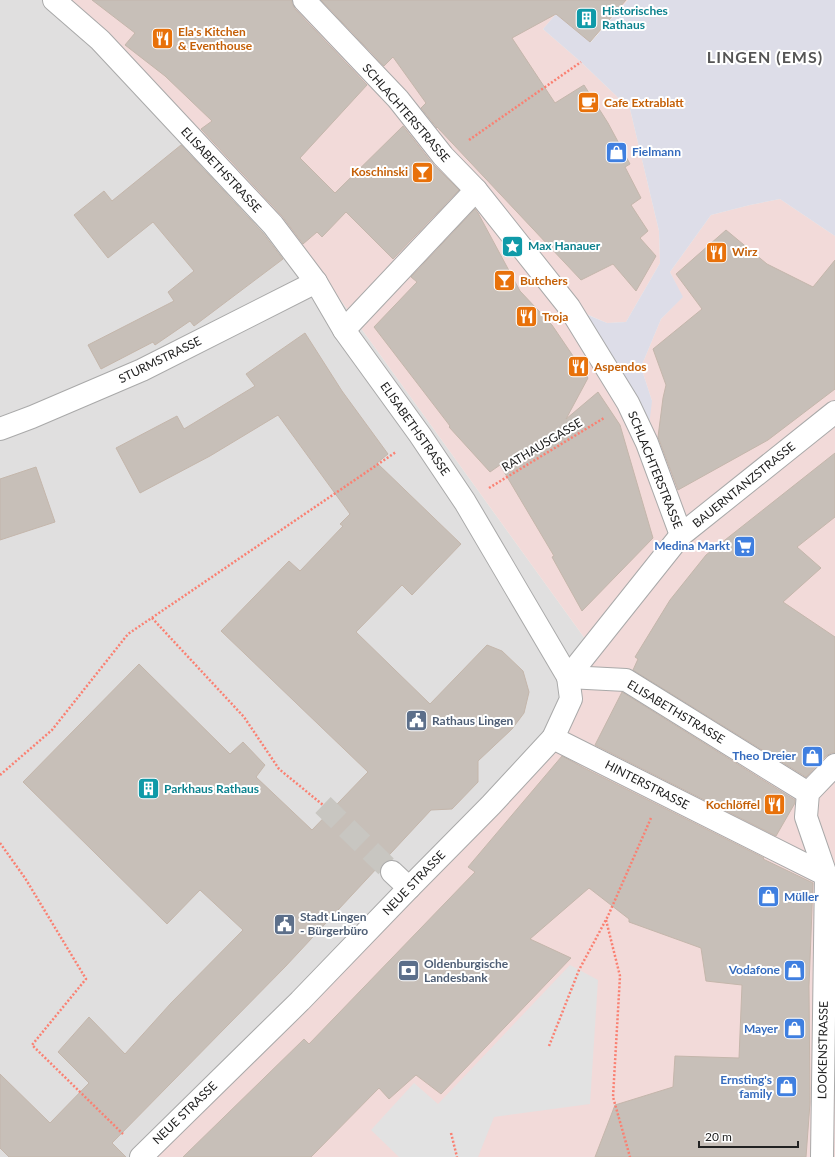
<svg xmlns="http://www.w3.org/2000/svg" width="835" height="1157" font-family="Lato,sans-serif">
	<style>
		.residential { fill: #e0dfdf }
		.commercial { fill: #f2dad9 }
		.parking { fill: #e2e2e2 }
		.plaza { fill: #dddde8 }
		.building { fill: #c7bfb8; stroke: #c4b6ab }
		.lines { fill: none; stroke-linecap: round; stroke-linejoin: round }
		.minor-tunnel { stroke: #c8c6c1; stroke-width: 22; stroke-dasharray: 22 11; stroke-linecap: butt }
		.minor-casing { stroke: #a9a9a9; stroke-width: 24 }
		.path { stroke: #fa8072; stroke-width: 2.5; stroke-dasharray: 2 2; stroke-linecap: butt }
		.minor { stroke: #fff; stroke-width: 22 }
		.labels { text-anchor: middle; stroke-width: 4; stroke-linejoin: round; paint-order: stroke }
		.culture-label { font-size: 12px; font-weight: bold; fill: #0d838f; stroke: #fff; text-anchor: start }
		.food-label { font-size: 12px; font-weight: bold; fill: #c56008; stroke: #fff; text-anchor: start }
		.street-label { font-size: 12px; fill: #222; stroke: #fff }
		.shop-label { font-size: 12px; font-weight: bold; fill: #366cbe; stroke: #fff; text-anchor: end }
		.service-label { font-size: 12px; font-weight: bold; fill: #4e5e75; stroke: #fff; text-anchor: start }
		.district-label { font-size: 16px; font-weight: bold; letter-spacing: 1px; fill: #555; stroke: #fff }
	</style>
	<rect width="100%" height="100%" fill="#f2efe9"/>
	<path class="residential" d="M 0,0 L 68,0 L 106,33 L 280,216 L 591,647 L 568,715 L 146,1157 L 0,1157 Z"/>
	<path class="commercial" d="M 68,0 L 628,0 L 590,42 L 556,14 L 543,29 L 581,62 L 630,109 L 659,231 L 660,263 L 626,322 L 607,323 L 570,307 L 652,401 L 641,367 L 661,319 L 682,297 L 670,272 L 711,215 L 750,205 L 780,199 L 835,236 L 835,1157 L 146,1157 L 568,715 L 591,647 L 280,216 L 106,33 Z"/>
	<path class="parking" d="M 570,965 L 598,980 L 590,1104 L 494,1117 L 478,1157 L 399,1157 L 371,1130 L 414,1083 L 438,1104 Z"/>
	<path class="plaza" d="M 628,0 L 835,0 L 835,236 L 780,199 L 750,205 L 711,215 L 670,272 L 683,297 L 661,319 L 641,367 L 652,401 L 647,443 L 569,307 L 607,323 L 626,322 L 660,263 L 659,231 L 630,109 L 581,62 L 543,29 L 556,14 L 591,42 Z"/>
	<g class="building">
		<path d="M 92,0 L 292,0 L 292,3 L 295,9 L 367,85 L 300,158 L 335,193 L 403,126 L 433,164 L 459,190 L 393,259 L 346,212 L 322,237 L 317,232 L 303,244 L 282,216 L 201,129 L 212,121 L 165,76 L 125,45 L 135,33 Z"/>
		<path d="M 321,0 L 626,0 L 590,42 L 556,14 L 512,38 L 555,103 L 584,85 L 608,123 L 630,164 L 625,167 L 641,198 L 631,205 L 648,231 L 640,238 L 656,256 L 636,291 L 613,264 L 581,280 L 437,127 L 437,128 L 421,108 L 426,103 L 393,57 L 384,66 Z"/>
		<path d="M 181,145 L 263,233 L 283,259 L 194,326 L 190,321 L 155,345 L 153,342 L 101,369 L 88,345 L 174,301 L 168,292 L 194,271 L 153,222 L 108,258 L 74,215 L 104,191 L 112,201 Z"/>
		<path d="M 475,209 L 478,213 L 520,291 L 552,325 L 588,378 L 566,419 L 598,392 L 620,425 L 653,538 L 582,611 L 552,557 L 554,556 L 500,465 L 490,472 L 449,427 L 450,426 L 374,327 L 417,282 L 411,277 Z"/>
		<path d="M 726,230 L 767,264 L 813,287 L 835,260 L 835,389 L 768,440 L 678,490 L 658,437 L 663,398 L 666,385 L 653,349 L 702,309 L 676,274 Z"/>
		<path d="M 305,333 L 342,391 L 388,454 L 377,463 L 461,544 L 412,595 L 402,585 L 356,632 L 430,704 L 487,645 L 502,651 L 523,671 L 529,692 L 524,713 L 512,729 L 478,761 L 478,782 L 452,809 L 431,810 L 285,967 L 112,1143 L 126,1157 L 9,1157 L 0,1148 L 0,1074 L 50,1123 L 89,1083 L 58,1052 L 89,1017 L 125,1054 L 171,1003 L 243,930 L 200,890 L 167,924 L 23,782 L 139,664 L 230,754 L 243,742 L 265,765 L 256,777 L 312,830 L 368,772 L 221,631 L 289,561 L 300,571 L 343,526 L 340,524 L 350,514 L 278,415 L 210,456 L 140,493 L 116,448 L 177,416 L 184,429 L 255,386 L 246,374 Z"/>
		<path d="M 835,453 L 835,517 L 797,547 L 821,568 L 783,602 L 835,637 L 835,753 L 831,753 L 826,756 L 806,777 L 633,670 L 638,659 L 635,657 L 670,600 L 706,555 Z"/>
		<path d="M 36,467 L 55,522 L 0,540 L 0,479 Z"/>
		<path d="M 622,692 L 795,800 L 795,803 L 776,836 L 595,745 Z"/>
		<path d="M 562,756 L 584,768 L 764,858 L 763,859 L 813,883 L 809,986 L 810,1103 L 806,1157 L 595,1157 L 615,1105 L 673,1087 L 675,1056 L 739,1058 L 742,985 L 706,981 L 701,948 L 629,922 L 629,919 L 589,888 L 530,939 L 571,958 L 441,1094 L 416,1075 L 389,1099 L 379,1088 L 311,1157 L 183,1157 L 304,1039 L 309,1044 L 475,872 L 468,867 Z"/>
	</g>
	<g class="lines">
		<path class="minor-tunnel" d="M 323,805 L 392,872"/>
		<defs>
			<g id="minor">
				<path d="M 54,0 L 100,40 L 273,225 L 316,282 L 344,330 L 420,435 L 465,502 L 568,677 L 571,699 L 553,738 L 491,805 L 409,888 L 300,1001 L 141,1157"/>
				<path d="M 304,0 L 398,99 L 443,156 L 476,190 L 569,307 L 628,403 L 647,443 L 681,535"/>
				<path d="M 344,330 L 476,190"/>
				<path d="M 0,429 L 32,417 L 142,370 L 316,282"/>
				<path d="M 568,677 L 681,535 L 835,412"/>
				<path d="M 568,677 L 626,680 L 808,793"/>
				<path d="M 553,738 L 826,875"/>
				<path d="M 392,872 L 409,888"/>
				<path d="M 822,1157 L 826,875 L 806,817 L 808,793 L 835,765"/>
			</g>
		</defs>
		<use href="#minor" class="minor-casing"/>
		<g class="path">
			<path d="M 469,140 L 581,62"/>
			<path d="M 489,488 L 604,418"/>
			<path d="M 152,618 L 244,717 L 279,769 L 323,805"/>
			<path d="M 0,775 L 52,730 L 128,634 L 396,452"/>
			<path d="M 0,843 L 25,878 L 86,979 L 32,1045 L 123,1134"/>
			<path d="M 606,920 L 620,976 L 613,1097 L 630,1157"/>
			<path d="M 549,1046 L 579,970 L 608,916 L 651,818"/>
			<path d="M 451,1133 L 457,1157"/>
		</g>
		<use href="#minor" class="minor"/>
	</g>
	<defs>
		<symbol id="building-square" viewBox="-11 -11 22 22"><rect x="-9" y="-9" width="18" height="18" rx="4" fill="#0f9aa8" stroke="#fff"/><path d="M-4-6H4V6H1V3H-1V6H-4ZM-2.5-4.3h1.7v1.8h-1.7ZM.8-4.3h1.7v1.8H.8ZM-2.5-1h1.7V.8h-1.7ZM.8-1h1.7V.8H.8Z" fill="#fff"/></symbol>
		<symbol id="restaurant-square" viewBox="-11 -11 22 22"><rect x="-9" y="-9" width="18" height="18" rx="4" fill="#e8710a" stroke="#fff"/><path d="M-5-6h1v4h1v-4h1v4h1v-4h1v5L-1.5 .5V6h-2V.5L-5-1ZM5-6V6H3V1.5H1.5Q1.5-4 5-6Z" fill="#fff"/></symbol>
		<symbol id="cafe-square" viewBox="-11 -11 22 22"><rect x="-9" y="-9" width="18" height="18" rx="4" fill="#e8710a" stroke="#fff"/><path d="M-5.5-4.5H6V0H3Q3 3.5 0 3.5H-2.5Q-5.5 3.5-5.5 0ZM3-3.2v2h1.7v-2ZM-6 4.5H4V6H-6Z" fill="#fff"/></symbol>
		<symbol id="shop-square" viewBox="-11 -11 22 22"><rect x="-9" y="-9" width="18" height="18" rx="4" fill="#3f7fe0" stroke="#fff"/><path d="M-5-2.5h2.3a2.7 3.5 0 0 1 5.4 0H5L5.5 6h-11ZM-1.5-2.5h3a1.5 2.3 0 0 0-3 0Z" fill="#fff"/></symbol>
		<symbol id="bar-square" viewBox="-11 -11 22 22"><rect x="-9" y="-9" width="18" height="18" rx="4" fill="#e8710a" stroke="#fff"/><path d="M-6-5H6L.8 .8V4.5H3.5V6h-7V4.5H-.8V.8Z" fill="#fff"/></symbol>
		<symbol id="sight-square" viewBox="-11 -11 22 22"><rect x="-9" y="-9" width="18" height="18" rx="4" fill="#0f9aa8" stroke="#fff"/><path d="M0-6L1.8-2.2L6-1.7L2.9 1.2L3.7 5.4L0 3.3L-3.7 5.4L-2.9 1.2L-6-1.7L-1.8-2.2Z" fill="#fff"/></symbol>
		<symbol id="supermarket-square" viewBox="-11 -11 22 22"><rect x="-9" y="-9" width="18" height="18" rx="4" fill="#3f7fe0" stroke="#fff"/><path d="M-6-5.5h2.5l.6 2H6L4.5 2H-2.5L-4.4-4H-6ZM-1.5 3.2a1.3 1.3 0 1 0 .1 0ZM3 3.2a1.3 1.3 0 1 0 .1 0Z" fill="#fff"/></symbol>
		<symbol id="civic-square" viewBox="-11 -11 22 22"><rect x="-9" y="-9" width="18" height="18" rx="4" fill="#5c6f8a" stroke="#fff"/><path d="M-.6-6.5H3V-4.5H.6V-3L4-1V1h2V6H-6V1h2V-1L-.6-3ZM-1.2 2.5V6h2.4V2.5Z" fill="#fff"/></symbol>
		<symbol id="bank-square" viewBox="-11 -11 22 22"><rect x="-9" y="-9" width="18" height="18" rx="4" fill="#5c6f8a" stroke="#fff"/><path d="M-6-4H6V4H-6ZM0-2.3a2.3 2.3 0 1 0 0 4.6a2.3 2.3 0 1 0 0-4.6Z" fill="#fff"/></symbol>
	</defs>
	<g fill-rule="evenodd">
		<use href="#building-square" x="574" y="6" width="25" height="25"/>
		<use href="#restaurant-square" x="150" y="26" width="25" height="25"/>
		<use href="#cafe-square" x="576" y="90" width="25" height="25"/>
		<use href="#shop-square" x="604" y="140" width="25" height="25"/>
		<use href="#bar-square" x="410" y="160" width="25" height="25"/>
		<use href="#sight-square" x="500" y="234" width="25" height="25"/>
		<use href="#restaurant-square" x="704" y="240" width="25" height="25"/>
		<use href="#bar-square" x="492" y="268" width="25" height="25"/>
		<use href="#restaurant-square" x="514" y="304" width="25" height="25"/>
		<use href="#restaurant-square" x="566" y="354" width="25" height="25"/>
		<use href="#supermarket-square" x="732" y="534" width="25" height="25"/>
		<use href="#civic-square" x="404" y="708" width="25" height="25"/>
		<use href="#shop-square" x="800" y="744" width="25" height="25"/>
		<use href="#building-square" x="136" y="776" width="25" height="25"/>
		<use href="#restaurant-square" x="762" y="792" width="25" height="25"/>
		<use href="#shop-square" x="756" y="884" width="25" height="25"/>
		<use href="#civic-square" x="272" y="912" width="25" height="25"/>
		<use href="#shop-square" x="782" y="958" width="25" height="25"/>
		<use href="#bank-square" x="396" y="958" width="25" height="25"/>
		<use href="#shop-square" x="782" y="1016" width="25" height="25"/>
		<use href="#shop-square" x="774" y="1074" width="25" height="25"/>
	</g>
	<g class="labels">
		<g class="culture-label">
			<text x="602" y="15">Historisches<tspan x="602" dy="14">Rathaus</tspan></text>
			<text x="528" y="250">Max Hanauer</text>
			<text x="164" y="793">Parkhaus Rathaus</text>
		</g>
		<g class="food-label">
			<text x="178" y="36">Ela's Kitchen<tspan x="178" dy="14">&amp; Eventhouse</tspan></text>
			<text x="604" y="107">Cafe Extrablatt</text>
			<text x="408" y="176" text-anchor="end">Koschinski</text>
			<text x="732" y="256">Wirz</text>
			<text x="520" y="285">Butchers</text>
			<text x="542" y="321">Troja</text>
			<text x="594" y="371">Aspendos</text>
			<text x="760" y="809" text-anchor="end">Kochlöffel</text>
		</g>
		<g class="street-label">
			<text transform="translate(406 113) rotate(49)" y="4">SCHLACHTERSTRASSE</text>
			<text transform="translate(221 170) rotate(47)" y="4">ELISABETHSTRASSE</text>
			<text transform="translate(160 360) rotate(-26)" y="4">STURMSTRASSE</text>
			<text transform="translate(415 429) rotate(55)" y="4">ELISABETHSTRASSE</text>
			<text transform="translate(542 445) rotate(-31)" y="4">RATHAUSGASSE</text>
			<text transform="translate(655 470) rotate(68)" y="4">SCHLACHTERSTRASSE</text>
			<text transform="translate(744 485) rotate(-39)" y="4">BAUERNTANZSTRASSE</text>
			<text transform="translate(676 712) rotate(31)" y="4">ELISABETHSTRASSE</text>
			<text transform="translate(647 785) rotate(27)" y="4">HINTERSTRASSE</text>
			<text transform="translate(414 883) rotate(-46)" y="4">NEUE STRASSE</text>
			<text transform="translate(823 1050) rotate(-89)" y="4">LOOKENSTRASSE</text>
			<text transform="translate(185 1113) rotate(-44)" y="4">NEUE STRASSE</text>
		</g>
		<g class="shop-label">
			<text x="632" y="156" text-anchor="start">Fielmann</text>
			<text x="730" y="550">Medina Markt</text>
			<text x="796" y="760">Theo Dreier</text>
			<text x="784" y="901" text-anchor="start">Müller</text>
			<text x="780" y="974">Vodafone</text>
			<text x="778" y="1033">Mayer</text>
			<text x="772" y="1084">Ernsting's<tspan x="772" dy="14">family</tspan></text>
		</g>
		<g class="service-label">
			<text x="432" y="725">Rathaus Lingen</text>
			<text x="300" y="921">Stadt Lingen<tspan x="300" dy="14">- Bürgerbüro</tspan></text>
			<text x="424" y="968">Oldenburgische<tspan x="424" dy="14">Landesbank</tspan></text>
		</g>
		<g class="district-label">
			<text x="765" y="63">LINGEN (EMS)</text>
		</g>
	</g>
	<path d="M699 1141v6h99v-6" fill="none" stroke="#222222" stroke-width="2"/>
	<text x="705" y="1141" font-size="12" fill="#222222" stroke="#ffffff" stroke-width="3" paint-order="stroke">20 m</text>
</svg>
